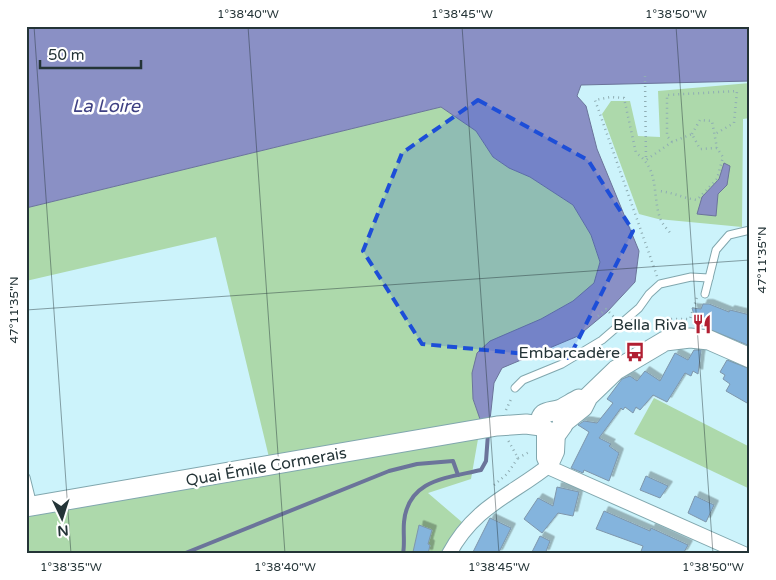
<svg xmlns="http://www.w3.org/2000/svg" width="776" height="580" font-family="'Varela Round',sans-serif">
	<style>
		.green { fill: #add9ab }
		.water { fill: #8a90c5; stroke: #6b749a }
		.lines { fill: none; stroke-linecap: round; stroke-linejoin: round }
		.stream { stroke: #6b749a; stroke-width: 4 }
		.building { fill: #84b4dd; stroke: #7e96ab; filter: url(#shadow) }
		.lane-casing { stroke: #81a7ae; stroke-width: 9 }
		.street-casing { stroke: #81a7ae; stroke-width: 16 }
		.secondary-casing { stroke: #81a7ae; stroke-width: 21 }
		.path { stroke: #8fadb3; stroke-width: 2.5; stroke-dasharray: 1 4; stroke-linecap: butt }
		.lane { stroke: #fff; stroke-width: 7 }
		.street { stroke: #fff; stroke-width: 14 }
		.secondary { stroke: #fff; stroke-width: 19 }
		.marked { fill: #1d4ed8; fill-opacity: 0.2; stroke: #1d4ed8; stroke-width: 4; stroke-dasharray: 10 6; stroke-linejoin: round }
		.ticks { fill: none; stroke: #243437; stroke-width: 1; stroke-opacity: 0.45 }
		.labels { text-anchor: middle; stroke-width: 5; stroke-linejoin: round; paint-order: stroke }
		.poi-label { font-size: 16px; fill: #243437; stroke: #fff; text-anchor: end }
		.street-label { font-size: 16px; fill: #243437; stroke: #fff }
		.water-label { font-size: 18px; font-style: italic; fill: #3f4183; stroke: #fff }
		.neatline { fill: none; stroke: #243437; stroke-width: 2 }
		.ticks-label { font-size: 12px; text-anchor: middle; fill: #243437 }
	</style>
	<defs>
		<filter id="shadow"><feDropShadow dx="4.5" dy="-4.5" stdDeviation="0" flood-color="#0004"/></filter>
	</defs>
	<rect width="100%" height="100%" fill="#ccf3fb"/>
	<g class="green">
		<path d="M 750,83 L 750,118 L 743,119 L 742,227 L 658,219 L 639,214 L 602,114 L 611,101 L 630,101 L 638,136 L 660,137 L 658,91 Z"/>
		<path d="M 441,107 L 476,131 L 493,157 L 509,168 L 530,177 L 573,205 L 591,235 L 600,262 L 594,284 L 573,301 L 541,319 L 472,373 L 473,399 L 481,422 L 471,479 L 428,493 L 463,523 L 451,537 L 443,554 L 26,554 L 26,517 L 273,474 L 216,237 L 26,281 L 26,208 Z"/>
		<path d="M 654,398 L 750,447 L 750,489 L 634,434 Z"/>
	</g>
	<g class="water">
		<path d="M 26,26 L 750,26 L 750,81 L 581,85 L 577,96 L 586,106 L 597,149 L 639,251 L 635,282 L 607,312 L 578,336 L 502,368 L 494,383 L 490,420 L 481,422 L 473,399 L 472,373 L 477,353 L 490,341 L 541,319 L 573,301 L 594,283 L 600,262 L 591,235 L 573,205 L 530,177 L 509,168 L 493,157 L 476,131 L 441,107 L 26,208 Z"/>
		<path d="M 724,163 L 730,166 L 727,185 L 718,194 L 716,216 L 697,214 L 702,197 L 719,179 Z"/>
	</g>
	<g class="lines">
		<g class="stream">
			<path d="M 183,554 L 389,471 L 417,464 L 453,461 L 458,475"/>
			<path d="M 403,554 C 405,543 403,533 404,522 C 408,479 447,478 481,470 L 486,461 L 488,434"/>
		</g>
	</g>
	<g class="building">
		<path d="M 703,304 L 709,304 L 729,312 L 730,310 L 750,315 L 750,346 L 699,325 L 700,321 L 695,318 L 692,308 L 701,309 Z"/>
		<path d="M 694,350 L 701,350 L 698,374 L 693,371 L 691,376 L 685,373 L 667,402 L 653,395 L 640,410 L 636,407 L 633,413 L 625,407 L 623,410 L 621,408 L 599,438 L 611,444 L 609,446 L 619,453 L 609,481 L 584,470 L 583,473 L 571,468 L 589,432 L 578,425 L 584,421 L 597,423 L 613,403 L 607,399 L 622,379 L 630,376 L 637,381 L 645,371 L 660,381 L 675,353 L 688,360 Z"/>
		<path d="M 727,360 L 750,369 L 750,398 L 747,403 L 726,391 L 730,384 L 723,379 L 725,375 L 720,372 Z"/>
		<path d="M 646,476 L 668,486 L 660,498 L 640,490 Z"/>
		<path d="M 557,487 L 579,492 L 573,516 L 558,513 L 542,533 L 524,519 L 538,498 L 553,506 Z"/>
		<path d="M 695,496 L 714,505 L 706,522 L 688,513 Z"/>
		<path d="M 604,511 L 650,531 L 651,528 L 688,545 L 683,554 L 640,554 L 643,546 L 596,529 Z"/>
		<path d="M 490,518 L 511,528 L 498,554 L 472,554 Z"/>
		<path d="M 419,525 L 432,530 L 428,544 L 430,545 L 428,554 L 413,552 Z"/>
		<path d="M 540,536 L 550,541 L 545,554 L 531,554 Z"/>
	</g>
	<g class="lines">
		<defs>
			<g id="lane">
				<path d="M 705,294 L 716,250 L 729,235 L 750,230"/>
				<path d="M 515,388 L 523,380 L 562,364 L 602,340 L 639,308 L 649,294 L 660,284 L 691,277 L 709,278"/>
				<path d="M 26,477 L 33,505"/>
			</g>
			<g id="street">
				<path d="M 544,430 L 544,458 L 548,467"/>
				<path d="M 548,467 L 744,554"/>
				<path d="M 449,554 C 475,505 513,495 552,463 L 557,452 L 558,432"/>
			</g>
			<g id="secondary">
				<path d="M 556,411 L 562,417 L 563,425 L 558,432 L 547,432 L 540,424 C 540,409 551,413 561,409 C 567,406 573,402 579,399"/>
				<path d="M 563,423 L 583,407 L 588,397 L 616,370 L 665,341 L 690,338 L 709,340 L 750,358"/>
				<path d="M 26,507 L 497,426 L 526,424 L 541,426"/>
			</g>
		</defs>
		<use href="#lane" class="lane-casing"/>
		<use href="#street" class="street-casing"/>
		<use href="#secondary" class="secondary-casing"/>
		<g class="path">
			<path d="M 645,76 L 646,160 L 672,142 L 692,134 L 700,149 L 717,148 L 723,157 L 717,179 L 697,200 C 682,198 670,191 657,191"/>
			<path d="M 692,134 L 700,120 L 712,121 L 717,148"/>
			<path d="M 672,142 L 667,136 L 667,95 L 737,91 L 734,123 L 715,134"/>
			<path d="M 657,276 L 595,100 L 611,97 L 624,98 L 636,153 C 660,169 652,195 660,218 C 662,224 668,230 672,235"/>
			<path d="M 598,316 L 606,309 L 615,318"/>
			<path d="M 662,325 L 660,323 L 667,319 L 690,319 L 697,297"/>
			<path d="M 506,410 L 512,397"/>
			<path d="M 518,458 L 531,451"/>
			<path d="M 494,485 L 507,474 L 518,458 L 508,440"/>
		</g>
		<use href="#lane" class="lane"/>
		<use href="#street" class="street"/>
		<use href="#secondary" class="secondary"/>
	</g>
	<path class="marked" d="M 478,100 L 588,160 L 633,231 L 569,358 L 422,344 L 363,251 L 402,153 Z"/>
	<path class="ticks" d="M 34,26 L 71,554M 248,26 L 285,554M 462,26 L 499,554M 676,26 L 713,554M 26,310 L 750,260"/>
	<defs>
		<symbol id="restaurant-bare" viewBox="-9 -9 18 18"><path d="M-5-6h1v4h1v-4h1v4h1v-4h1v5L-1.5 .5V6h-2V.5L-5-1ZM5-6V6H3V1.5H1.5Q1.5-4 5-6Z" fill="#b11f32" stroke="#fff" stroke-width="2.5" paint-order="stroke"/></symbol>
		<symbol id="bus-bare" viewBox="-9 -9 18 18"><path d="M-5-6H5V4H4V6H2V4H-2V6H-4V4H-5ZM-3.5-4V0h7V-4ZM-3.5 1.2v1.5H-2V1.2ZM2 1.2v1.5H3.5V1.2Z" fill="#b11f32" stroke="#fff" stroke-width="2.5" paint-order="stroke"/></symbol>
	</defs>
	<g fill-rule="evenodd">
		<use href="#restaurant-bare" x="688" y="310" width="28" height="28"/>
		<use href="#bus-bare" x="621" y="338" width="28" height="28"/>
	</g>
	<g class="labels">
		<g class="poi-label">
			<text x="687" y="330">Bella Riva</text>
			<text x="620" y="358">Embarcadère</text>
		</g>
		<g class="street-label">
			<text transform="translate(266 466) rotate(-10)" y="6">Quai Émile Cormerais</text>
		</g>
		<g class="water-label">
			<text x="106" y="112">La Loire</text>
		</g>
	</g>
	<rect width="776" height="580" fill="none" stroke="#ffffff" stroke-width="55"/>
	<g transform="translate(62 518) rotate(176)" stroke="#ffffff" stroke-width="4" paint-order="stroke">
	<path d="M0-4L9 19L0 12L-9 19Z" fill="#243437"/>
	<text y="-8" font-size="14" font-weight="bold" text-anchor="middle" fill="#243437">N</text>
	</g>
	<path d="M40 60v8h101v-8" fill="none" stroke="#243437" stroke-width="2.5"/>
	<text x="48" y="60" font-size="15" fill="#243437" stroke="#ffffff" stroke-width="4" paint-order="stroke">50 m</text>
	<rect x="28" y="28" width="720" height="524" class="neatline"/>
	<g class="ticks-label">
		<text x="248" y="18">1°38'40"W</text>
		<text x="462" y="18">1°38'45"W</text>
		<text x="676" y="18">1°38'50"W</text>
		<text transform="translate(762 260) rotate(-90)" y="4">47°11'35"N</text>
		<text transform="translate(14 310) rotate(-90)" y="4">47°11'35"N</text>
		<text x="71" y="571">1°38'35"W</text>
		<text x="285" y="571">1°38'40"W</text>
		<text x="499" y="571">1°38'45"W</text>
		<text x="713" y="571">1°38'50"W</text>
	</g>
</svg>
